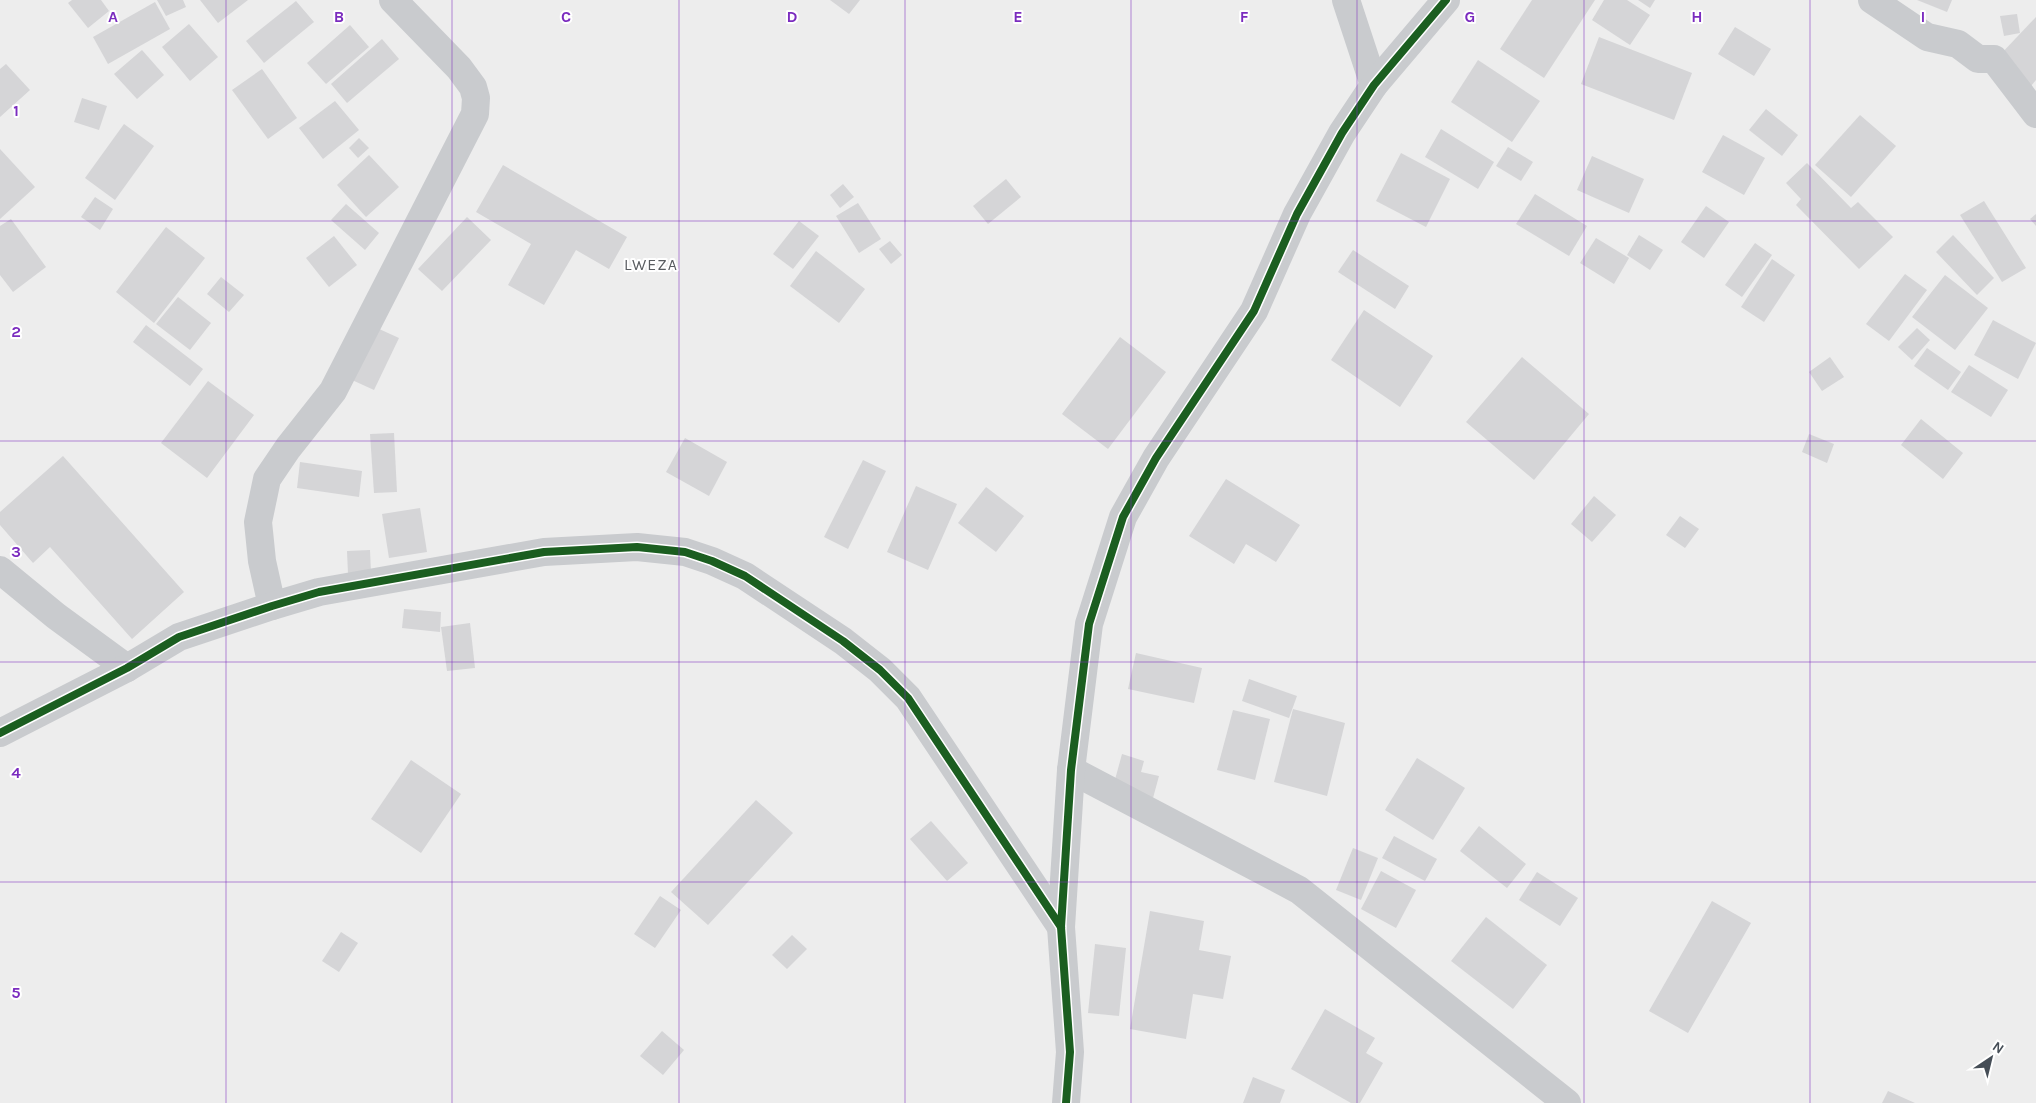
<svg xmlns="http://www.w3.org/2000/svg" width="2036" height="1103" font-family="Karla,sans-serif">
	<style>
		.building { fill: #d5d5d7 }
		.lines { fill: none; stroke-linecap: round; stroke-linejoin: round }
		.minor { stroke: #c9cbce; stroke-width: 28 }
		.cycleway-casing { stroke: #fff; stroke-width: 11 }
		.cycleway { stroke: #1b5e20; stroke-width: 8 }
		.grid { fill: none; stroke: #7b2cbf; stroke-width: 1; stroke-opacity: 0.55 }
		.labels { text-anchor: middle; stroke-width: 4; stroke-linejoin: round; paint-order: stroke }
		.quarter-label { font-size: 16px; letter-spacing: 1px; fill: #595c60; stroke: #fff }
		.grid-label { font-size: 16px; text-anchor: middle; font-weight: bold; fill: #7b2cbf; stroke: #fff; stroke-width: 4; stroke-linejoin: round; paint-order: stroke }
	</style>
	<rect width="100%" height="100%" fill="#ededed"/>
	<g class="building">
		<path d="M 72,0 L 101,0 L 109,11 L 88,28 L 68,3 Z"/>
		<path d="M 157,0 L 183,0 L 186,7 L 166,16 Z"/>
		<path d="M 200,0 L 248,0 L 218,23 Z"/>
		<path d="M 830,0 L 860,0 L 849,14 Z"/>
		<path d="M 1532,0 L 1595,0 L 1544,78 L 1500,49 Z"/>
		<path d="M 1604,0 L 1627,0 L 1650,15 L 1630,45 L 1592,20 Z"/>
		<path d="M 1638,0 L 1655,0 L 1650,8 Z"/>
		<path d="M 1917,0 L 1952,0 L 1947,12 Z"/>
		<path d="M 296,1 L 314,22 L 264,63 L 246,41 Z"/>
		<path d="M 155,2 L 170,29 L 108,64 L 93,37 Z"/>
		<path d="M 2017,14 L 2020,33 L 2004,36 L 2000,16 Z"/>
		<path d="M 2036,17 L 2036,80 L 2031,86 L 1999,56 Z"/>
		<path d="M 189,24 L 218,57 L 190,81 L 162,47 Z"/>
		<path d="M 350,25 L 369,47 L 326,84 L 307,63 Z"/>
		<path d="M 1735,27 L 1771,49 L 1754,76 L 1718,54 Z"/>
		<path d="M 1599,37 L 1692,73 L 1674,120 L 1581,84 Z"/>
		<path d="M 382,39 L 399,59 L 347,103 L 331,84 Z"/>
		<path d="M 142,50 L 164,75 L 137,99 L 114,74 Z"/>
		<path d="M 1478,60 L 1540,101 L 1512,142 L 1451,102 Z"/>
		<path d="M 6,64 L 30,90 L 0,117 L 0,69 Z"/>
		<path d="M 262,69 L 297,118 L 268,139 L 232,90 Z"/>
		<path d="M 82,98 L 107,106 L 99,130 L 74,122 Z"/>
		<path d="M 335,101 L 359,130 L 323,159 L 299,128 Z"/>
		<path d="M 1766,109 L 1798,135 L 1782,156 L 1749,130 Z"/>
		<path d="M 1860,115 L 1896,146 L 1851,197 L 1815,165 Z"/>
		<path d="M 124,124 L 154,146 L 115,200 L 85,178 Z"/>
		<path d="M 1441,129 L 1494,162 L 1478,189 L 1425,157 Z"/>
		<path d="M 1723,135 L 1765,158 L 1744,195 L 1702,172 Z"/>
		<path d="M 359,138 L 369,148 L 358,158 L 349,148 Z"/>
		<path d="M 1508,147 L 1533,162 L 1521,181 L 1496,166 Z"/>
		<path d="M 0,149 L 35,187 L 0,219 Z"/>
		<path d="M 1401,153 L 1450,179 L 1426,227 L 1376,201 Z"/>
		<path d="M 369,155 L 399,187 L 366,217 L 337,185 Z"/>
		<path d="M 1592,156 L 1644,179 L 1629,213 L 1577,190 Z"/>
		<path d="M 1807,163 L 1851,208 L 1858,202 L 1893,237 L 1859,269 L 1796,205 L 1801,199 L 1786,183 Z"/>
		<path d="M 503,165 L 627,237 L 609,269 L 576,250 L 544,305 L 508,285 L 531,244 L 476,212 Z"/>
		<path d="M 1006,179 L 1021,197 L 988,224 L 973,206 Z"/>
		<path d="M 843,184 L 854,197 L 840,208 L 830,195 Z"/>
		<path d="M 1535,194 L 1587,226 L 1569,256 L 1516,224 Z"/>
		<path d="M 95,197 L 113,209 L 100,230 L 81,217 Z"/>
		<path d="M 1984,201 L 2026,268 L 2002,282 L 1960,215 Z"/>
		<path d="M 858,203 L 881,239 L 859,253 L 836,216 Z"/>
		<path d="M 346,204 L 379,233 L 365,250 L 331,220 Z"/>
		<path d="M 1706,206 L 1729,222 L 1704,258 L 1681,242 Z"/>
		<path d="M 2036,214 L 2036,226 L 2030,219 Z"/>
		<path d="M 467,217 L 491,240 L 442,291 L 418,269 Z"/>
		<path d="M 11,219 L 46,267 L 13,292 L 0,275 L 0,226 Z"/>
		<path d="M 799,221 L 819,236 L 793,269 L 773,254 Z"/>
		<path d="M 166,227 L 205,258 L 154,323 L 116,292 Z"/>
		<path d="M 1639,235 L 1663,250 L 1650,270 L 1627,255 Z"/>
		<path d="M 1953,235 L 1994,278 L 1977,295 L 1936,252 Z"/>
		<path d="M 334,236 L 357,265 L 329,287 L 306,258 Z"/>
		<path d="M 1596,238 L 1629,258 L 1614,284 L 1580,263 Z"/>
		<path d="M 890,241 L 902,255 L 891,264 L 879,249 Z"/>
		<path d="M 1755,243 L 1772,255 L 1742,297 L 1725,285 Z"/>
		<path d="M 1353,250 L 1409,286 L 1395,309 L 1338,272 Z"/>
		<path d="M 816,251 L 865,289 L 839,323 L 790,286 Z"/>
		<path d="M 1772,259 L 1795,275 L 1764,322 L 1741,307 Z"/>
		<path d="M 1905,274 L 1927,290 L 1889,341 L 1866,324 Z"/>
		<path d="M 1945,275 L 1988,308 L 1955,350 L 1912,317 Z"/>
		<path d="M 221,277 L 244,295 L 229,312 L 207,294 Z"/>
		<path d="M 178,297 L 211,323 L 190,350 L 156,324 Z"/>
		<path d="M 1364,310 L 1433,356 L 1400,407 L 1331,360 Z"/>
		<path d="M 1993,320 L 2036,343 L 2018,379 L 1974,355 Z"/>
		<path d="M 146,325 L 203,369 L 190,386 L 133,342 Z"/>
		<path d="M 377,328 L 399,338 L 374,390 L 352,380 Z"/>
		<path d="M 1917,328 L 1930,340 L 1912,360 L 1898,347 Z"/>
		<path d="M 1120,337 L 1166,372 L 1108,449 L 1062,414 Z"/>
		<path d="M 1927,348 L 1961,372 L 1948,390 L 1914,366 Z"/>
		<path d="M 1522,357 L 1589,414 L 1534,480 L 1466,422 Z"/>
		<path d="M 1830,357 L 1844,377 L 1822,391 L 1809,372 Z"/>
		<path d="M 1969,365 L 2008,390 L 1991,417 L 1951,392 Z"/>
		<path d="M 208,381 L 254,415 L 207,478 L 161,443 Z"/>
		<path d="M 1921,419 L 1963,453 L 1943,479 L 1901,445 Z"/>
		<path d="M 394,433 L 397,492 L 374,493 L 370,434 Z"/>
		<path d="M 1809,434 L 1834,444 L 1827,463 L 1802,452 Z"/>
		<path d="M 685,438 L 727,462 L 709,496 L 666,472 Z"/>
		<path d="M 63,456 L 184,592 L 132,639 L 50,547 L 33,563 L 0,525 L 0,512 Z"/>
		<path d="M 863,460 L 886,471 L 848,549 L 824,537 Z"/>
		<path d="M 300,462 L 362,471 L 359,497 L 297,488 Z"/>
		<path d="M 1226,479 L 1300,525 L 1276,562 L 1246,544 L 1234,564 L 1189,536 Z"/>
		<path d="M 916,486 L 957,504 L 928,570 L 887,552 Z"/>
		<path d="M 986,487 L 1024,516 L 996,552 L 958,523 Z"/>
		<path d="M 1594,496 L 1616,515 L 1592,542 L 1571,524 Z"/>
		<path d="M 420,508 L 427,552 L 389,558 L 382,514 Z"/>
		<path d="M 1680,516 L 1699,529 L 1685,548 L 1666,535 Z"/>
		<path d="M 370,550 L 371,573 L 348,574 L 347,551 Z"/>
		<path d="M 404,609 L 441,612 L 440,632 L 402,628 Z"/>
		<path d="M 470,623 L 475,668 L 447,671 L 441,627 Z"/>
		<path d="M 1136,653 L 1202,668 L 1194,703 L 1128,689 Z"/>
		<path d="M 1249,679 L 1297,696 L 1289,718 L 1242,701 Z"/>
		<path d="M 1293,709 L 1345,723 L 1327,796 L 1274,782 Z"/>
		<path d="M 1233,710 L 1270,719 L 1255,780 L 1217,770 Z"/>
		<path d="M 1122,754 L 1144,761 L 1141,772 L 1159,776 L 1153,798 L 1113,787 Z"/>
		<path d="M 1417,758 L 1465,788 L 1433,840 L 1385,810 Z"/>
		<path d="M 411,760 L 461,794 L 421,853 L 371,819 Z"/>
		<path d="M 756,800 L 793,833 L 708,925 L 671,892 Z"/>
		<path d="M 931,821 L 968,863 L 947,881 L 910,839 Z"/>
		<path d="M 1479,826 L 1526,864 L 1507,888 L 1460,851 Z"/>
		<path d="M 1394,836 L 1437,859 L 1425,881 L 1382,858 Z"/>
		<path d="M 1353,848 L 1378,858 L 1361,900 L 1336,890 Z"/>
		<path d="M 1381,871 L 1416,890 L 1396,928 L 1361,909 Z"/>
		<path d="M 1537,872 L 1578,898 L 1560,926 L 1519,900 Z"/>
		<path d="M 660,896 L 681,910 L 655,948 L 634,934 Z"/>
		<path d="M 1712,901 L 1751,923 L 1688,1033 L 1649,1011 Z"/>
		<path d="M 1150,911 L 1204,921 L 1199,950 L 1231,956 L 1223,999 L 1193,994 L 1186,1039 L 1130,1029 Z"/>
		<path d="M 1486,917 L 1547,965 L 1513,1009 L 1451,961 Z"/>
		<path d="M 341,932 L 358,943 L 339,972 L 322,961 Z"/>
		<path d="M 792,935 L 807,949 L 787,969 L 772,955 Z"/>
		<path d="M 1095,944 L 1126,948 L 1119,1016 L 1088,1013 Z"/>
		<path d="M 1325,1009 L 1375,1038 L 1366,1053 L 1383,1063 L 1360,1103 L 1351,1103 L 1291,1069 Z"/>
		<path d="M 662,1031 L 684,1050 L 663,1075 L 640,1056 Z"/>
		<path d="M 1253,1077 L 1285,1090 L 1280,1103 L 1243,1103 Z"/>
		<path d="M 1888,1091 L 1915,1103 L 1882,1103 Z"/>
	</g>
	<g class="lines">
		<g class="minor">
			<path d="M 1346,0 L 1374,85"/>
			<path d="M 1872,0 L 1927,37 L 1958,44 L 1978,59 L 1994,59 L 2036,114"/>
			<path d="M 0,570 L 56,616 L 127,668"/>
			<path d="M 272,606 L 262,561 L 258,522 L 267,479 L 288,448 L 333,391 L 475,114 L 476,98 L 473,87 L 459,68 L 393,0"/>
			<path d="M 0,733 L 127,668 L 179,637 L 272,606 L 319,592 L 544,552 L 637,547 L 685,552 L 712,561 L 745,576 L 843,641 L 880,670 L 908,698 L 1061,927"/>
			<path d="M 1071,770 L 1299,890 L 1567,1103"/>
			<path d="M 1066,1103 L 1070,1052 L 1061,927 L 1071,770 L 1089,624 L 1123,517 L 1156,458 L 1254,311 L 1297,214 L 1342,133 L 1374,85 L 1446,0"/>
		</g>
		<defs>
			<g id="cycleway">
				<path d="M 0,733 L 127,668 L 179,637 L 272,606 L 319,592 L 544,552 L 637,547 L 685,552 L 712,561 L 745,576 L 843,641 L 880,670 L 908,698 L 1061,927"/>
				<path d="M 1066,1103 L 1070,1052 L 1061,927 L 1071,770 L 1089,624 L 1123,517 L 1156,458 L 1254,311 L 1297,214 L 1342,133 L 1374,85 L 1446,0"/>
			</g>
		</defs>
		<use href="#cycleway" class="cycleway-casing"/>
		<use href="#cycleway" class="cycleway"/>
	</g>
	<path class="grid" d="M 226,0 L 226,1103M 452,0 L 452,1103M 679,0 L 679,1103M 905,0 L 905,1103M 1131,0 L 1131,1103M 1357,0 L 1357,1103M 1584,0 L 1584,1103M 1810,0 L 1810,1103M 0,221 L 2036,221M 0,441 L 2036,441M 0,662 L 2036,662M 0,882 L 2036,882"/>
	<g class="labels">
		<g class="quarter-label">
			<text x="651" y="270">LWEZA</text>
		</g>
	</g>
	<g class="grid-label">
		<text x="113" y="22">A</text>
		<text x="339" y="22">B</text>
		<text x="566" y="22">C</text>
		<text x="792" y="22">D</text>
		<text x="1018" y="22">E</text>
		<text x="1244" y="22">F</text>
		<text x="1470" y="22">G</text>
		<text x="1697" y="22">H</text>
		<text x="1923" y="22">I</text>
		<text x="16" y="116">1</text>
		<text x="16" y="337">2</text>
		<text x="16" y="557">3</text>
		<text x="16" y="778">4</text>
		<text x="16" y="998">5</text>
	</g>
	<g transform="translate(1991 1058) rotate(35)" stroke="#ffffff" stroke-width="4" paint-order="stroke">
	<path d="M0-4L9 19L0 12L-9 19Z" fill="#464e57"/>
	<text y="-8" font-size="14" font-weight="bold" text-anchor="middle" fill="#464e57">N</text>
	</g>
</svg>
